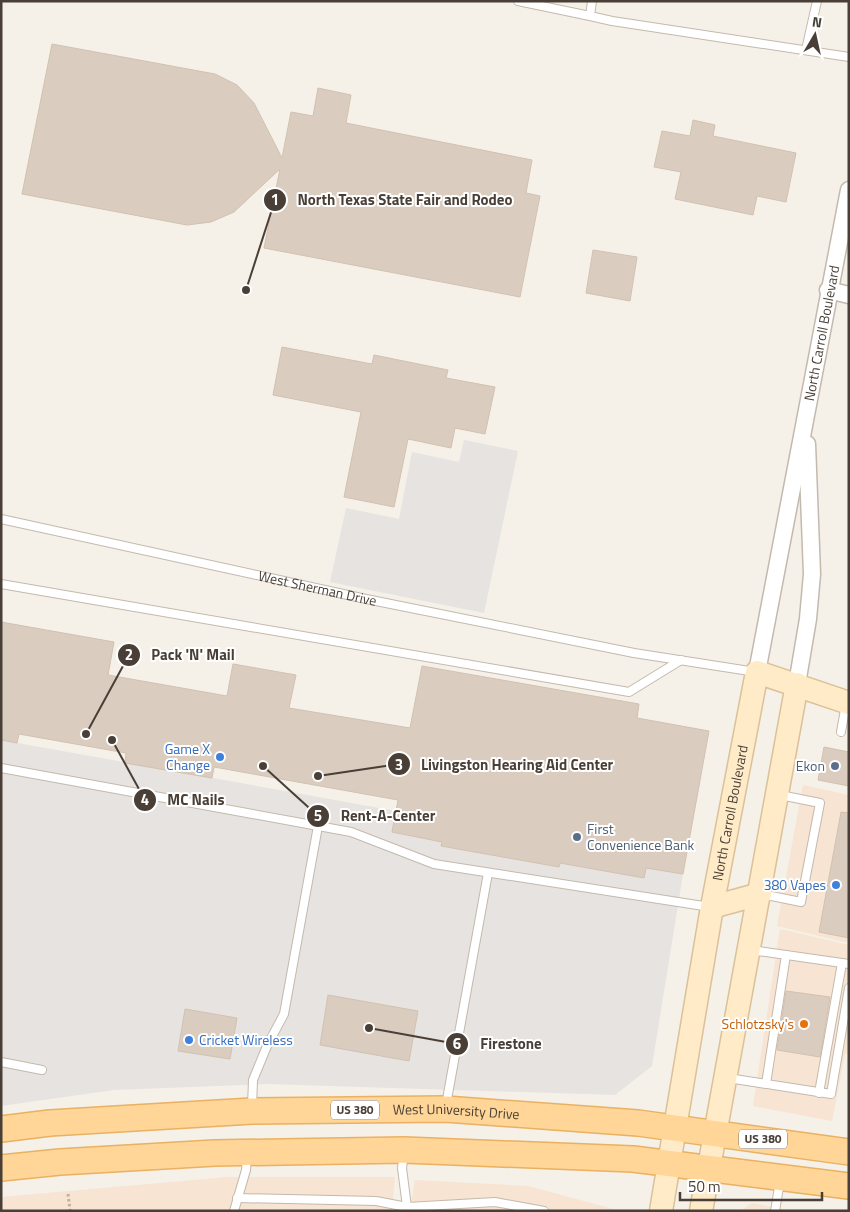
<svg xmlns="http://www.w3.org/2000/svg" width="850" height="1212" font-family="'Titillium Web',sans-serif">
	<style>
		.commercial { fill: #f7e4d3 }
		.parking { fill: #e6e3e0 }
		.building { fill: #dacdc0; stroke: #d2c1b0 }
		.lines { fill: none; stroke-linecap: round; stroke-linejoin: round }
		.lane-casing { stroke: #c4b9ad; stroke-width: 10 }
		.street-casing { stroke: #c4b9ad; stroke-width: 19 }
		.secondary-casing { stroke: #dac198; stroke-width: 25 }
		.primary-casing { stroke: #e9b161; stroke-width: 28 }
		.path { stroke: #c3b09b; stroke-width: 3; stroke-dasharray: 2.5 2.5; stroke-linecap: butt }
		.lane { stroke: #fff; stroke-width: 8 }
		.street { stroke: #fff; stroke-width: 16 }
		.secondary { stroke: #ffebc8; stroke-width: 22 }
		.primary { stroke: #ffd697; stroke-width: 25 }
		.shop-dot { fill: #3f7fe0; stroke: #fff; stroke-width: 2 }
		.service-dot { fill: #5c6f8a; stroke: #fff; stroke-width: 2 }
		.food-dot { fill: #e8710a; stroke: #fff; stroke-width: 2 }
		.labels { text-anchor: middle; stroke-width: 4; stroke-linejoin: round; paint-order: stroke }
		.shield { fill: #fff; stroke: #807972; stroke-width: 1 }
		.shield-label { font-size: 12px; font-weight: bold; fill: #493f36 }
		.street-label { font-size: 14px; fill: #493f36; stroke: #fff }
		.shop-label { font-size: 14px; fill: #366cbe; stroke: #fff; text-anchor: end }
		.service-label { font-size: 14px; fill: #4e5e75; stroke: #fff; text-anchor: end }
		.food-label { font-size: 14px; fill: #c56008; stroke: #fff; text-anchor: end }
		.leader { fill: none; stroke: #493f36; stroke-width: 2 }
		.callout-dot { fill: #493f36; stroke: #fff; stroke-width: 2 }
		.mark-label { font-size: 15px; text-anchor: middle; font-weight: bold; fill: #fff }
		.callout-label { font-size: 15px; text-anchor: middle; font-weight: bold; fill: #493f36; stroke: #fff; stroke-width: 4; stroke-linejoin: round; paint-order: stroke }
	</style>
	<rect width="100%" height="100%" fill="#f5f0e8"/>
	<g class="commercial">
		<path d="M 803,785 L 849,795 L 849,943 L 777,926 Z"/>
		<path d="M 780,929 L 849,945 L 849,1054 L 845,1054 L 832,1121 L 753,1106 Z"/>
		<path d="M 228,1177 L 395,1177 L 392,1211 L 1,1211 L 1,1197 Z"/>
		<path d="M 415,1180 L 528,1186 L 621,1211 L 410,1211 Z"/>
		<path d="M 752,1203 L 794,1211 L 740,1211 Z"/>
	</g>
	<g class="parking">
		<path d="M 464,440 L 518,451 L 484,613 L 330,582 L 346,508 L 399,519 L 412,452 L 459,462 Z"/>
		<path d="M 1,740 L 396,811 L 392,832 L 442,842 L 442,846 L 558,867 L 560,863 L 644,878 L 646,868 L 683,874 L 652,1066 L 615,1095 L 268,1084 L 114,1090 L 1,1106 Z"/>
	</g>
	<g class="building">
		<path d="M 52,44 L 215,74 L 237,85 L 254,103 L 282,158 L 291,112 L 313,116 L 318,88 L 351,95 L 346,123 L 532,160 L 526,193 L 540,196 L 520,297 L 264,248 L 280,169 L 234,212 L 211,222 L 187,225 L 22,194 Z"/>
		<path d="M 693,120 L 715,125 L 713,136 L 796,153 L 786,202 L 757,196 L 753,215 L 675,199 L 681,172 L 654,167 L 662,131 L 690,136 Z"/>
		<path d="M 593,250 L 637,257 L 630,301 L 586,293 Z"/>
		<path d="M 282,347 L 372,364 L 374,355 L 448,370 L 446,378 L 495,387 L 485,434 L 455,428 L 451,448 L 408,439 L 394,507 L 344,497 L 361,412 L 273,395 Z"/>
		<path d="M 1,622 L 114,642 L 108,675 L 227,696 L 233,664 L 296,675 L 289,708 L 410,728 L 422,666 L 639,704 L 637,718 L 709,731 L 683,874 L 646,868 L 644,878 L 560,863 L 559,867 L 441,846 L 442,842 L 392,832 L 398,800 L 214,767 L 212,778 L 125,763 L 126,753 L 19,734 L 17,743 L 1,740 Z"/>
		<path d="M 824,747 L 849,752 L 849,786 L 818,780 Z"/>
		<path d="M 841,812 L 849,813 L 849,938 L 819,932 Z"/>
		<path d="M 786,991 L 830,997 L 820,1057 L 777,1050 Z"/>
		<path d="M 328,995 L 418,1011 L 409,1061 L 320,1045 Z"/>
		<path d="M 185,1009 L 237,1018 L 230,1059 L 178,1051 Z"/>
	</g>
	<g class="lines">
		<defs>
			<g id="lane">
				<path d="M 518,1 L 590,16"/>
				<path d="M 592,1 L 590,16 L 612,21 L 849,57"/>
				<path d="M 806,50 L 817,1"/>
				<path id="s1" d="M 1,519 L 366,599 L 634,653 L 756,672"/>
				<path d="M 1,584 L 629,692 L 681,660"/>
				<path d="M 841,732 L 846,704"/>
				<path d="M 1,768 L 351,832 L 434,864 L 710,907"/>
				<path d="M 761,894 L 801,902 L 820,803 L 780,795"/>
				<path d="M 751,950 L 849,964"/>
				<path d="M 1,1062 L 42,1070"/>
				<path d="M 728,1078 L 831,1094 L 849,988"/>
				<path d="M 766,1084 L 786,955"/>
				<path d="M 819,1093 L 842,963"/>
				<path d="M 446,1105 L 488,873"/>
				<path d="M 252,1107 L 253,1080 L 267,1046 L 284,1014 L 318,826"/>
				<path d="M 237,1198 L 376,1201 L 407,1207 L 402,1168 L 404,1152"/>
				<path d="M 407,1210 L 407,1207 L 495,1202 L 544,1211"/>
				<path d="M 234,1211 L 246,1170 L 247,1157"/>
				<path d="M 775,1211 L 780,1181"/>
			</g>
			<g id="street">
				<path d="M 828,290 L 849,295"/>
				<path id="s2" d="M 757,672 L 849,190"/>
				<path d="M 797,684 L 808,619 L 812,574 L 807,444"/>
			</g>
			<g id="secondary">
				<path d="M 712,907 L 760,894"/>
				<path id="s3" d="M 661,1211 L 712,907 L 757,672 L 849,703"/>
				<path d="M 701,1211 L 797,684"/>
			</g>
			<g id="primary">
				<path id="s4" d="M 1,1129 L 50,1123 L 252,1111 L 445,1109 L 638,1123 L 849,1152"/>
				<path d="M 1,1168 L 60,1162 L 215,1153 L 404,1150 L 633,1159 L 849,1186"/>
			</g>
		</defs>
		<use href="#lane" class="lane-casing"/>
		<use href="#street" class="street-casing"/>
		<use href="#secondary" class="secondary-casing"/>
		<use href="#primary" class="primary-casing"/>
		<path class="path" d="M 68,1194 L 70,1210"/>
		<use href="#lane" class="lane"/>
		<use href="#street" class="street"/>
		<use href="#secondary" class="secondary"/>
		<use href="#primary" class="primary"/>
	</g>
	<g class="shop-dot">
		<circle cx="220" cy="757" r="5"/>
		<circle cx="836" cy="885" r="5"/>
		<circle cx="189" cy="1040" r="5"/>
	</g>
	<g class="service-dot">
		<circle cx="835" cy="766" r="5"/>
		<circle cx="577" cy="837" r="5"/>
	</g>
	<circle class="food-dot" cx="804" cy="1024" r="5"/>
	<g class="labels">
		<g class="shield">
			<rect x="331" y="1100.5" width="48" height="19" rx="4"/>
			<rect x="739" y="1129.5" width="48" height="19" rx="4"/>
		</g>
		<g class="shield-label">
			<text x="355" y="1114">US 380</text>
			<text x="763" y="1143">US 380</text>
		</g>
		<g class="street-label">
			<text dy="5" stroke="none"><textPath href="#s2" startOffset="345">North Carroll Boulevard</textPath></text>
			<text dy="5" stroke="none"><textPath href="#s1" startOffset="324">West Sherman Drive</textPath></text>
			<text dy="5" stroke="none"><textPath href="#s3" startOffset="404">North Carroll Boulevard</textPath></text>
			<text dy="5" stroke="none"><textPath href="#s4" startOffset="456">West University Drive</textPath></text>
		</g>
		<g class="shop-label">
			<text x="210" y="754">Game X<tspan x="210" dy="16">Change</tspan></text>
			<text x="826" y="890">380 Vapes</text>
			<text x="199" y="1045" text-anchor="start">Cricket Wireless</text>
		</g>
		<g class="service-label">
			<text x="825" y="771">Ekon</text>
			<text x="587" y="834" text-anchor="start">First<tspan x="587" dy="16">Convenience Bank</tspan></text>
		</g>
		<g class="food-label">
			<text x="794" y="1029">Schlotzsky's</text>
		</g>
	</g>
	<path class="leader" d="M246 290L275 200M86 734L129 655M318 776L399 764M112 740L145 800M263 766L318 816M369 1028L457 1044"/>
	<g class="callout-dot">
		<circle cx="246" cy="290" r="5"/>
		<circle cx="86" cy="734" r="5"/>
		<circle cx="318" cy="776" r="5"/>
		<circle cx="112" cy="740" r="5"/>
		<circle cx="263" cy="766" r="5"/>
		<circle cx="369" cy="1028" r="5"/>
		<circle cx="275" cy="200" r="12"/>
		<circle cx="129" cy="655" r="12"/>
		<circle cx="399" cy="764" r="12"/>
		<circle cx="145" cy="800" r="12"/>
		<circle cx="318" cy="816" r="12"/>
		<circle cx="457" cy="1044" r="12"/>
	</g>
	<g class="mark-label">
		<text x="275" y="205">1</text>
		<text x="129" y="660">2</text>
		<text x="399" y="770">3</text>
		<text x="145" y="805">4</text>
		<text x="318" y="821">5</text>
		<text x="457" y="1049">6</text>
	</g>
	<g class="callout-label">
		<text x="405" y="205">North Texas State Fair and Rodeo</text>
		<text x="193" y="660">Pack 'N' Mail</text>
		<text x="517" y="770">Livingston Hearing Aid Center</text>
		<text x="196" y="805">MC Nails</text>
		<text x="388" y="821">Rent-A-Center</text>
		<text x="511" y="1049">Firestone</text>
	</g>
	<rect width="850" height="1212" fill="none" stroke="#493f36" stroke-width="5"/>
	<g transform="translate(815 35) rotate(9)" stroke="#ffffff" stroke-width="4" paint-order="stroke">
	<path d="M0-4L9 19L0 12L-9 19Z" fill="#493f36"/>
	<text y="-8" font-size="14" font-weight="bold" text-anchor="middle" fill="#493f36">N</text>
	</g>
	<path d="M680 1192v8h142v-8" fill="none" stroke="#493f36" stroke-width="2.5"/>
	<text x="688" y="1192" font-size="15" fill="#493f36" stroke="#ffffff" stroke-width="4" paint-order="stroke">50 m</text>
</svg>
